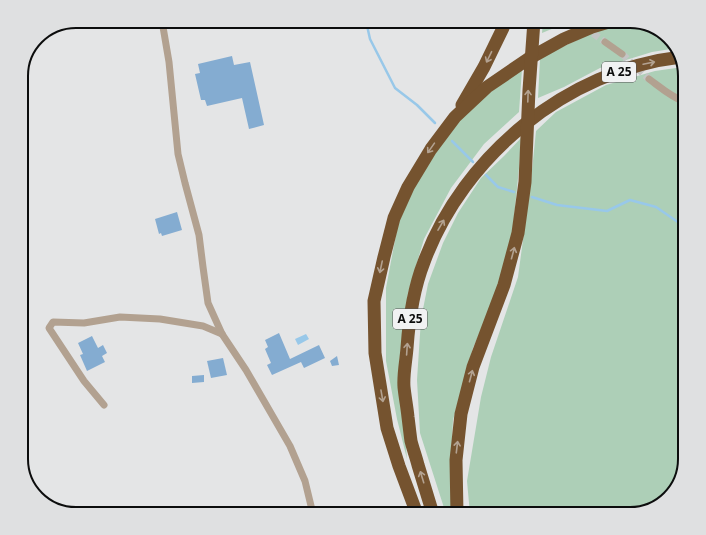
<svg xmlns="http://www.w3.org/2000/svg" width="706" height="535" font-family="'Noto Sans',sans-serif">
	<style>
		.green { fill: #adcfb7 }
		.water { fill: #98c8e9 }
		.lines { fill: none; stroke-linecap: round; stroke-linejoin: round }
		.stream { stroke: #98c8e9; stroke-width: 2.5 }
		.building { fill: #84acd1 }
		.street-tunnel { stroke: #c4c5c5; stroke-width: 7; stroke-dasharray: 7 3.5; stroke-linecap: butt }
		.street { stroke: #b2a190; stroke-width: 7 }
		.highway { stroke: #75532f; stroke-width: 13 }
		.oneway { stroke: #b3a291 }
		.labels { text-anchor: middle; stroke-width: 3; stroke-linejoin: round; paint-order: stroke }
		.shield { fill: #f1f2f3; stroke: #515252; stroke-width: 1 }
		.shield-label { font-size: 12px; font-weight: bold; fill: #0c0d0d }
		.rim { fill: none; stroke: #0c0d0d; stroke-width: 2 }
	</style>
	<rect width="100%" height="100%" fill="#e4e5e6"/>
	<g class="green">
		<path d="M 543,21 L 571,21 L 542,33 Z"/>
		<path d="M 632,22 L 664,32 L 677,48 L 652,52 L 600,68 L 564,87 L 538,98 L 540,59 L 552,52 L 602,28 Z"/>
		<path d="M 683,67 L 685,76 L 685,459 L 674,493 L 654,508 L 630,514 L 470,514 L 467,481 L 481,397 L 491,357 L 518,277 L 531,180 L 536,131 L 556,112 L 606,85 L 655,71 Z"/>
		<path d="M 522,69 L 519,112 L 484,144 L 451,188 L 424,239 L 408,293 L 399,364 L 407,459 L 397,419 L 386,361 L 386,288 L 398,224 L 416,183 L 433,155 L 455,126 L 473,105 Z"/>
		<path d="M 521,138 L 519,168 L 512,238 L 500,281 L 486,318 L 473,348 L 453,420 L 451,457 L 453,514 L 446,514 L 420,433 L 417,380 L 421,319 L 428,284 L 443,243 L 458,213 L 481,178 L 504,156 Z"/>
	</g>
	<path class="water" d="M 306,334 L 309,339 L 298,345 L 295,339 Z"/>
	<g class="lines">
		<g class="stream">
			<path d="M 366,21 L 370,39 L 395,88 L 417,105 L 435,123"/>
			<path d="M 452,141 L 473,162"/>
			<path d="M 486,175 L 498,187 L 514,192"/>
			<path d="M 532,197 L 557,205 L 607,211 L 630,200 L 656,207 L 685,227"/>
		</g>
	</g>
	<g class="building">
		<path d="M 232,56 L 234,65 L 250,62 L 264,125 L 249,129 L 242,98 L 207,106 L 205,100 L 201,100 L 195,74 L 200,73 L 198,64 Z"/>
		<path d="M 177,212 L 182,230 L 162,236 L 161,233 L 159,234 L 155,219 Z"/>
		<path d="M 279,333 L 290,359 L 319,345 L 325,358 L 304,368 L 301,362 L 272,375 L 267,365 L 271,363 L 265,349 L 268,347 L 265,340 Z"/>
		<path d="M 92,336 L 98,348 L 103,345 L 107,353 L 102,356 L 105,362 L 87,371 L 80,355 L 83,354 L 78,343 Z"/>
		<path d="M 337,356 L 339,365 L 332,366 L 330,361 Z"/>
		<path d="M 223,358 L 227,375 L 211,378 L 207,361 Z"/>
		<path d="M 204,375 L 204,382 L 192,383 L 192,376 Z"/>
	</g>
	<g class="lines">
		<g class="street-tunnel">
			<path d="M 576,21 L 605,42"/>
			<path d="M 622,54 L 649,79"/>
		</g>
		<g class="street">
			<path d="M 162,21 L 169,62 L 178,154 L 185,183 L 199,235 L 203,267 L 208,303 L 222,334 L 246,370 L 290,446 L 305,481 L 313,514"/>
			<path d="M 605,42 L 622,54"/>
			<path d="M 649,79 C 660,87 671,97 685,102"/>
			<path d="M 104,405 L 84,381 L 49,328 L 53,322 L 84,323 L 120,317 L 160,319 L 203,326 L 222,334"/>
		</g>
		<g class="highway">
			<path d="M 462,105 L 484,67 L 503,28 L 505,21"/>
			<path d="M 417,514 L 399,466 L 387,428 L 375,353 L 374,301 L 384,257 L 394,218 L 408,187 L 431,149 L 455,117 L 487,87 L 528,59 L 564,39 L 592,27 L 612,21"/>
			<path d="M 433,514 C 428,498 423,481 418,465 C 416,457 413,449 411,441 C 410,434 409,425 408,417 C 407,407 405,397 404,387 C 403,375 406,361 407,348 C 409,319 413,290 424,262 C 463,156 567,70 681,57"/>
			<path d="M 457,514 L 456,460 L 461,414 L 473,367 L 504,285 L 518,233 L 525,182 L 529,90 L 534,21"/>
		</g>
	</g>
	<defs><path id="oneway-shaft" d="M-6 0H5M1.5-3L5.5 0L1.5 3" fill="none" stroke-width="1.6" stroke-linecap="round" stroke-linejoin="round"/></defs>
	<g class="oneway">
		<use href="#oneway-shaft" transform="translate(489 57) rotate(116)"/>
		<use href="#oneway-shaft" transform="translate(649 63) rotate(-12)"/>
		<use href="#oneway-shaft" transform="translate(528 96) rotate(-88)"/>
		<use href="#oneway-shaft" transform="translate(431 148) rotate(125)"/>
		<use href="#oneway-shaft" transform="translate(441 225) rotate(-60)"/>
		<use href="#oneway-shaft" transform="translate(513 253) rotate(-75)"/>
		<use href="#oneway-shaft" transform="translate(381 267) rotate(102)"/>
		<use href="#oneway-shaft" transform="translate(407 349) rotate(-86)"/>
		<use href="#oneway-shaft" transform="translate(471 376) rotate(-75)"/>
		<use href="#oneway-shaft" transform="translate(382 396) rotate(80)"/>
		<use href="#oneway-shaft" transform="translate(457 447) rotate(-83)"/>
		<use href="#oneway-shaft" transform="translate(422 477) rotate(-107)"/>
	</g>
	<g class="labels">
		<g class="shield">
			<rect x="602" y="62" width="34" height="20" rx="3"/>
			<rect x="393" y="309" width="34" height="20" rx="3"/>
		</g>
		<g class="shield-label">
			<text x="619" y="76">A 25</text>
			<text x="410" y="323">A 25</text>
		</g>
	</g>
	<path d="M0 0H706V535H0ZM76 28H630A48 48 0 0 1 678 76V459A48 48 0 0 1 630 507H76A48 48 0 0 1 28 459V76A48 48 0 0 1 76 28Z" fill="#dfe0e1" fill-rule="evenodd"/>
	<path class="rim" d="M76 28H630A48 48 0 0 1 678 76V459A48 48 0 0 1 630 507H76A48 48 0 0 1 28 459V76A48 48 0 0 1 76 28Z"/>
</svg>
